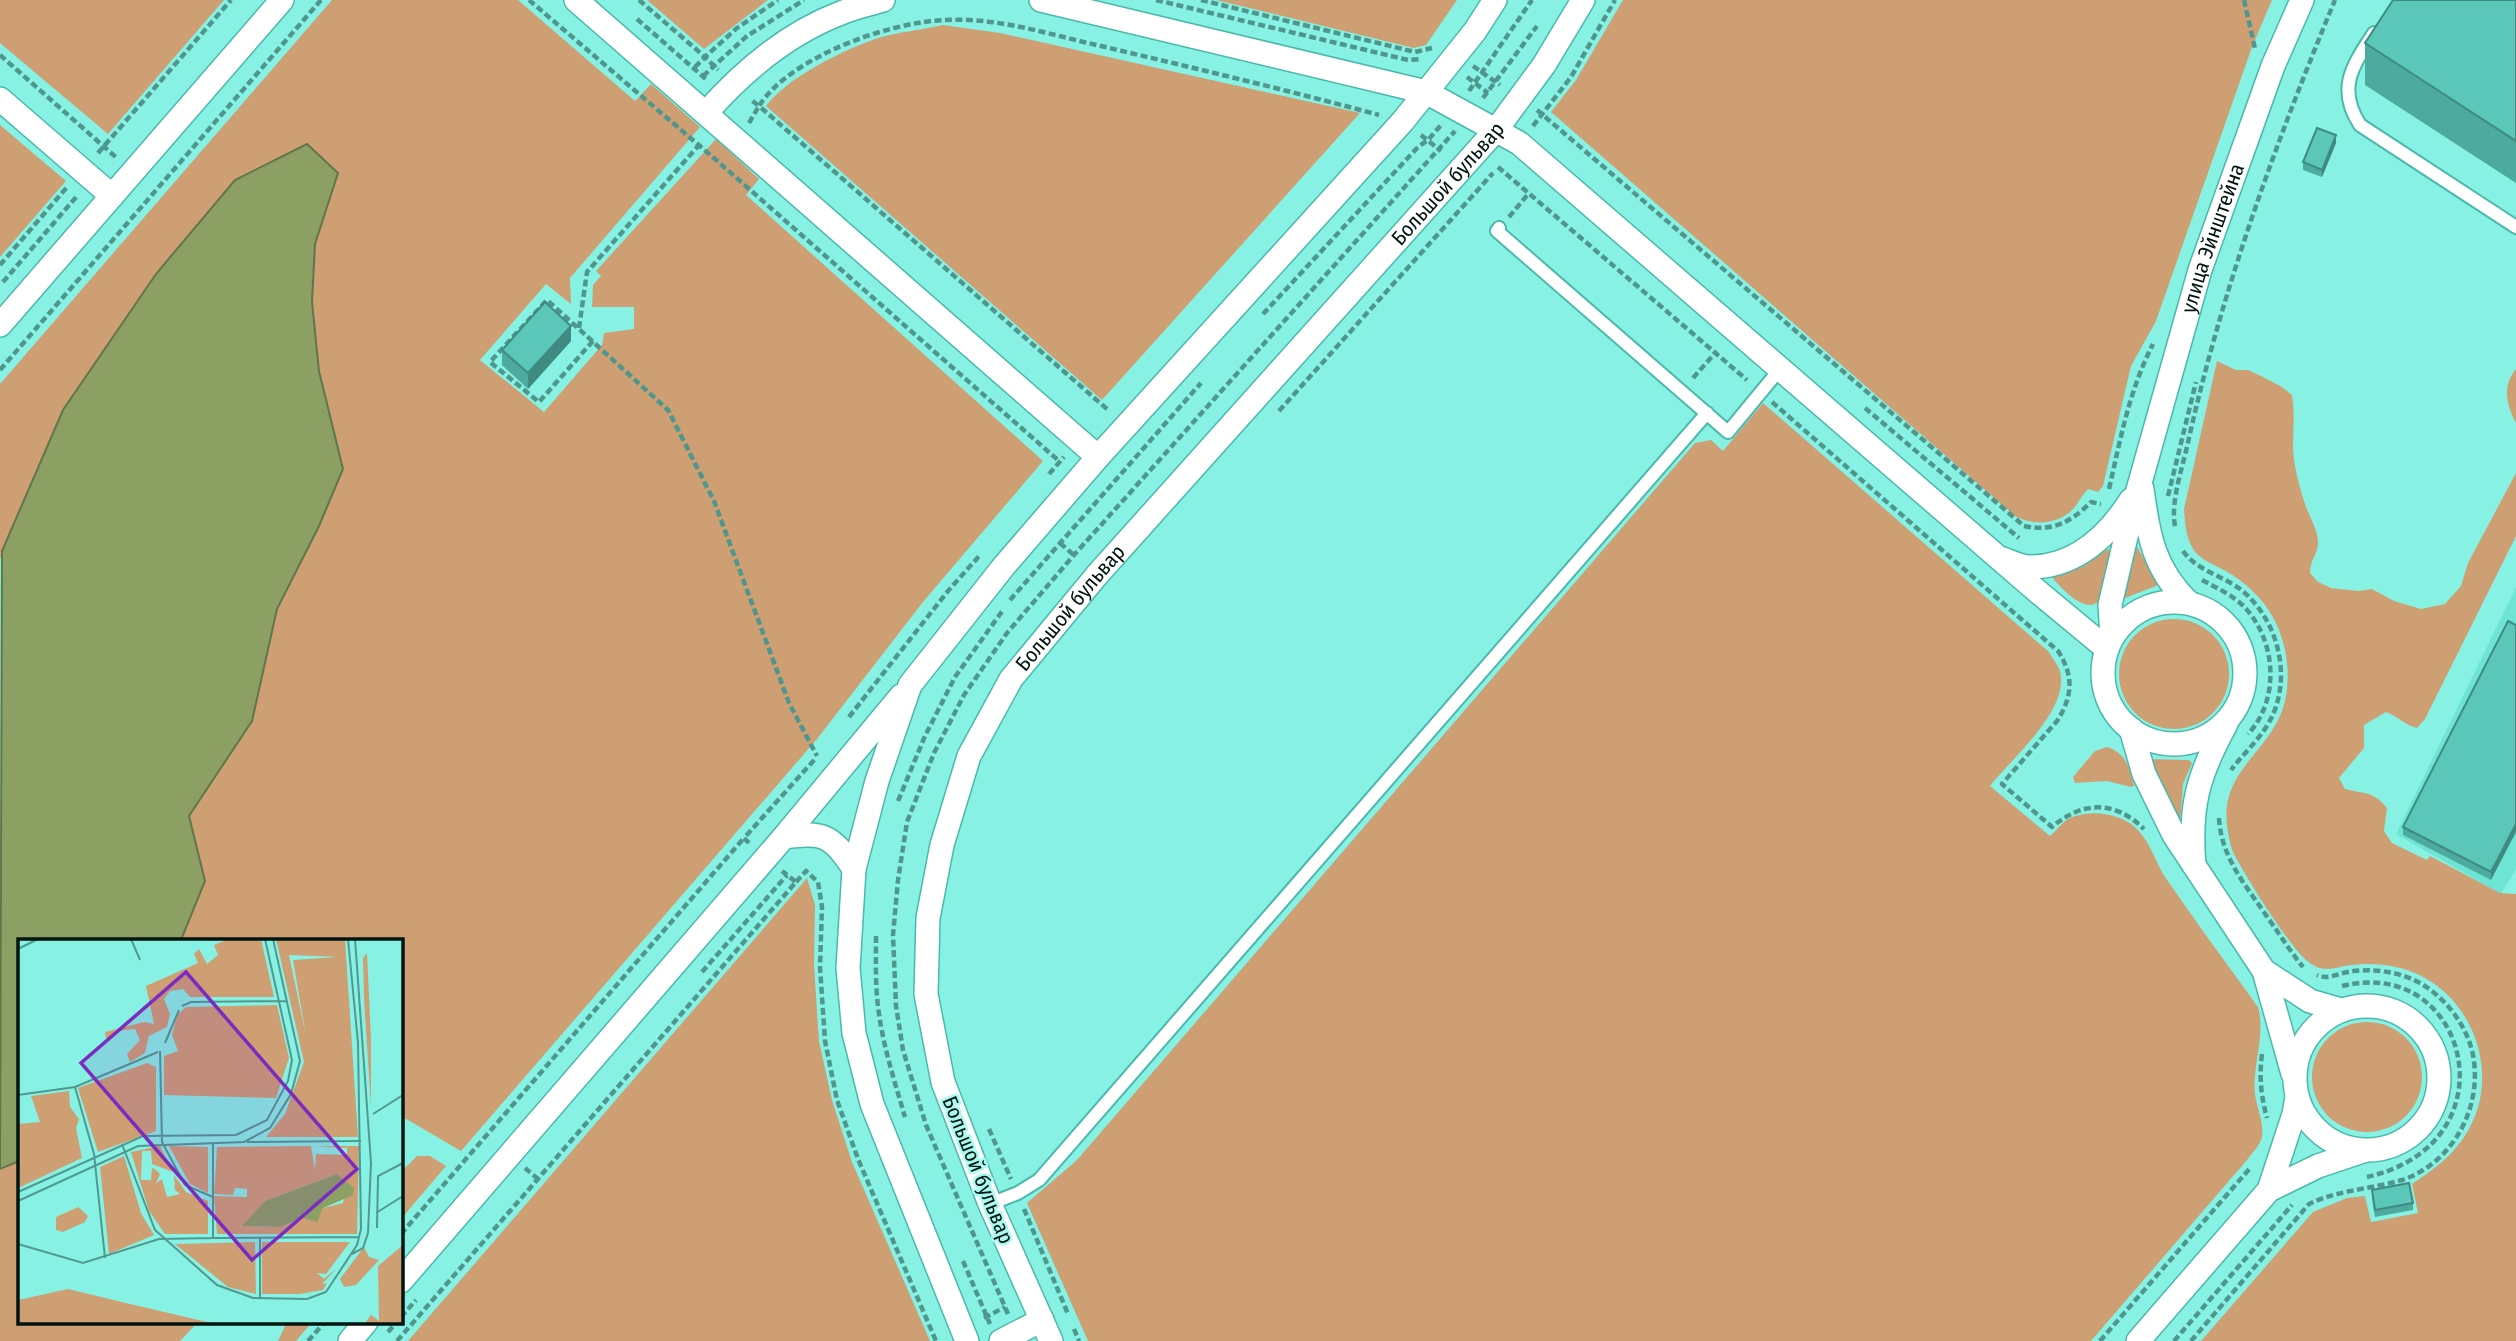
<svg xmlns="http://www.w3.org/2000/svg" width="2516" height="1341" font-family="'Fira Sans Condensed',sans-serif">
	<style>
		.built { fill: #6ee4d4 }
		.green { fill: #ce9f73 }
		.water { fill: #8ba062; stroke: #61764a; stroke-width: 2 }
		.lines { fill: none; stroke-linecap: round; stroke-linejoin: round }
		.service-casing { stroke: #4ab8aa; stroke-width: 16 }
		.minor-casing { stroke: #4ab8aa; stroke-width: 26 }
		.path { stroke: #4f968c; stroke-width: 4.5; stroke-dasharray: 7 3.5; stroke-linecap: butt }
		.service { stroke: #fff; stroke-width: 12 }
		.minor { stroke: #fff; stroke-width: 23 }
		.wall { fill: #4dab9e }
		.shaded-wall { fill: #3f8b81 }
		.building { fill: #5ac7b8; stroke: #3f8b81; stroke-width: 2 }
		.labels { text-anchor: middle; stroke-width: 5; stroke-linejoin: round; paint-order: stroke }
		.street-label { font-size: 21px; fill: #001411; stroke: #a9fbef }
		.inset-road { fill: none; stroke: #51998f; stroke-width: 2 }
		.view { fill: #7b2cbf; fill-opacity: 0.15; stroke: #7b2cbf; stroke-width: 3.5 }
		.inset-edge { fill: none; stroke: #001411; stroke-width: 3.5 }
	</style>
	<rect width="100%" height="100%" fill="#87f2e3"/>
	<path class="built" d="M 2516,587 L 2516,869 L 2501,894 L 2396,834 Z"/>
	<g class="green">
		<path d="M 0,0 L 224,0 L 108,134 L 0,43 Z"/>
		<path d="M 332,0 L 518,0 L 635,101 L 651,84 L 700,127 L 570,278 L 571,304 L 546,284 L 480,360 L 544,412 L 602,345 L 604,333 L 634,329 L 634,307 L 592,307 L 593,285 L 601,276 L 596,271 L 716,139 L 759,179 L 746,195 L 1043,461 L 923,602 L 817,739 L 461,1151 L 401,1116 L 401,940 L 181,940 L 205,881 L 189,816 L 252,721 L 277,609 L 319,526 L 319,371 L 312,302 L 315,244 L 338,173 L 63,410 L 0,559 L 0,384 Z"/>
		<path d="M 647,0 L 768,0 L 704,49 Z"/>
		<path d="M 1216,0 L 1457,0 L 1426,45 L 1414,48 Z"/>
		<path d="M 1623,0 L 2272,0 L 2252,47 L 2156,321 L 2131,366 L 2103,486 L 2098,492 L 2088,489 C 2082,495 2079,502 2074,508 C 2058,525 2034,526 2015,516 L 1551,112 L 1576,80 Z"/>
		<path d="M 943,25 L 1000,33 L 1360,113 L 1102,400 L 766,106 C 788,77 843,50 878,38 C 898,32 921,30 943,25 Z"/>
		<path d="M 0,125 L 66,181 L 0,257 Z"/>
		<path d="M 2217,361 L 2236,370 L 2248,370 L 2259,375 L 2282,387 L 2292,395 C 2295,414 2293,430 2293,449 C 2294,468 2300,489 2306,507 C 2310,517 2318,531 2318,542 C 2318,554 2310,559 2310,573 L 2318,582 L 2331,588 L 2359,591 L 2372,589 L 2394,601 L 2421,609 L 2445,604 L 2461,586 L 2468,563 L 2516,473 L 2516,536 L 2425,719 L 2417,728 C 2404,725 2398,716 2386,712 L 2364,725 L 2364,748 L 2339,778 L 2345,789 C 2365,794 2373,791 2387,808 L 2384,831 L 2392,843 L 2427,860 L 2430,856 L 2500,893 L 2516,894 L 2516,1341 L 2201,1341 L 2313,1212 L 2347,1198 L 2365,1196 L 2371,1222 L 2418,1213 L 2412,1184 C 2435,1169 2455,1154 2469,1129 C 2503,1068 2468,985 2400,968 C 2385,964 2367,963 2352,965 C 2337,966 2327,974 2311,964 C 2292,952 2248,880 2235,856 C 2230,847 2229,836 2227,826 C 2221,776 2259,758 2278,720 C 2287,703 2289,681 2287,663 C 2283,623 2262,593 2229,573 C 2220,567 2205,562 2197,554 C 2186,542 2185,524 2184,509 Z"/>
		<path d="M 2516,369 L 2516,423 C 2506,404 2502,386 2516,369 Z"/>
		<path d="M 1763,403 L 2049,652 C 2052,658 2058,665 2060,671 C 2070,710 2012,758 1990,786 L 2050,836 C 2056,831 2062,822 2070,818 C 2088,810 2114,812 2131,824 C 2149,837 2154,859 2165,877 C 2195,921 2227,964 2258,1007 C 2266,1036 2252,1065 2255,1094 C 2257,1109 2264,1122 2262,1137 C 2260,1145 2252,1153 2247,1160 L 2091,1341 L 1088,1341 L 1027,1203 L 1077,1160 L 1695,443 L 1711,440 L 1723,451 Z"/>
		<path d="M 2136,545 L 2158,583 L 2156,586 L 2125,598 L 2122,595 L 2133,546 Z"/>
		<path d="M 2108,549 L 2111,552 C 2109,563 2105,596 2098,602 C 2084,614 2059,586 2051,576 L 2055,573 L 2082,567 Z"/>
		<circle cx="2174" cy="674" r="55"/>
		<path d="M 2107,747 C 2125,752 2131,769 2134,786 L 2131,787 L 2107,781 L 2075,783 L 2073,777 L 2095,751 Z"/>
		<path d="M 2148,759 L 2189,760 L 2192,763 L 2183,784 L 2180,822 Z"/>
		<path d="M 807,878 L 815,905 L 814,965 L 819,1041 L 832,1100 L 852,1162 L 930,1341 L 408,1341 Z"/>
		<circle cx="2367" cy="1077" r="55"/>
		<path d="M 417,1156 L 430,1156 L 446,1166 L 401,1219 L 401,1172 Z"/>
		<path d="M 19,1161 L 19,1322 L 198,1322 L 180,1341 L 0,1341 L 0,1169 Z"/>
		<path d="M 287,1322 L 312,1322 L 296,1341 L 278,1341 Z"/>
	</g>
	<path class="water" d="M 307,144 L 338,173 L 315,244 L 312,302 L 319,371 L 343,469 L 319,526 L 277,609 L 252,721 L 189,816 L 205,881 L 181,940 L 19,940 L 19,1161 L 0,1169 L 2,551 L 63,410 L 156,274 L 235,180 Z"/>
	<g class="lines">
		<defs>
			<g id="service">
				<path d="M 2374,33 C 2353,65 2336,88 2360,125 L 2516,227"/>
				<path d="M 1499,228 L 1497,231 L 1728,432 L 1780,369"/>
				<path d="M 990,1204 L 1018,1193 L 1039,1180 L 1707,413"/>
			</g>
			<g id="minor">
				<path d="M 576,0 L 1098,457"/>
				<path d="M 1041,0 L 1426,92 L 1519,143 L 2037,591 L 2107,649"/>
				<path d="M 0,99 L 112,196"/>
				<path d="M 706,113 C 743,71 788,33 841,13 C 855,7 870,4 883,0"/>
				<path d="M 0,325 L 282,0"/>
				<path d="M 2142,489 C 2148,535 2154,570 2189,603"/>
				<path d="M 2003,559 C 2011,562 2021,567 2030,567 C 2075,567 2108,536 2131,500"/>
				<circle cx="2174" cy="673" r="71"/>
				<path id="s1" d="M 2112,637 L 2110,605 L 2132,511 L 2200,270 L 2273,66 L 2302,0"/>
				<path d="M 2131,729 L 2144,774 L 2174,835 L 2264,971 L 2293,1074"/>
				<path d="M 784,837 C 825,832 831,835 854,869"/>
				<path d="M 2194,865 C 2189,806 2198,775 2226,724"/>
				<path d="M 2264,971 L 2310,1001 L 2341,1010"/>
				<circle cx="2367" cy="1078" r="72"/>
				<path d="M 2269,1190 L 2318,1166 L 2363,1151"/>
				<path d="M 401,1281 L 784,837 L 901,696"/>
				<path d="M 350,1341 L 366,1322"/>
				<path d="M 967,1341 L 872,1104 L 854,1033 L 848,968 L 854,869 L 877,781 L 910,685 L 1004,566 L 1098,457 L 1403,121 L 1475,31 L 1495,0"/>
				<path d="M 1001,1341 L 1042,1320"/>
				<path id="s2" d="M 1051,1341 L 990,1204 L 943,1082 L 926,994 L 928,918 L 942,845 L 969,756 L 1011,679 L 1097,575 L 1496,130 L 1544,65 L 1583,0"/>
				<path d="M 2138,1341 L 2269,1190 L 2294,1114 L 2297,1097"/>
			</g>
		</defs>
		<use href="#service" class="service-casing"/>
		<use href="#minor" class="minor-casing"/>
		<g class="path">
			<path d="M 529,0 L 715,159 L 1059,461"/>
			<path d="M 639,0 L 705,57 L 737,28 L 778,0"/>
			<path d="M 1156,0 L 1408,60 L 1421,59"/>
			<path d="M 1201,0 L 1415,52 L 1432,48"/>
			<path d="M 2244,0 L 2255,49"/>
			<path d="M 637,19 L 707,80"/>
			<path d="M 0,55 L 118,159"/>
			<path d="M 1473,66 L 1500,85"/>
			<path d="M 695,67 L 705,57 L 718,70"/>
			<path d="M 703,76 L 747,36 L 804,0"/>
			<path d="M 1467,77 L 1488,93"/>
			<path d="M 1469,91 L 1532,0"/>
			<path d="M 1483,98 L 1537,26"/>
			<path d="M 1537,110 L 2024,526 C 2053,532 2071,522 2091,502 L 2101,504"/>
			<path d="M 749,123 L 759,106 L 750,99"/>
			<path d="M 1533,126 L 1571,77 L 1615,0"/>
			<path d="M 1421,135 L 1441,151"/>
			<path d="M 98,153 L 231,0"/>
			<path d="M 1498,167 L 1747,380"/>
			<path d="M 1509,217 L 1529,193"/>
			<path d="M 0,265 L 68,186"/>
			<path d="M 3,282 L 77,196"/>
			<path d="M 1263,314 L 1418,147 L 1428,140 L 1441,125"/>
			<path d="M 579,328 L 587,272 L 699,145"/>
			<path d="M 593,341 L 539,402 L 490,362 L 547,300 L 668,410 L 714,501 L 789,703 L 817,756"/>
			<path d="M 0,370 L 321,0"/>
			<path d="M 1693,378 L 1715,353"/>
			<path d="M 1772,402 L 2058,651 C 2074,676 2073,696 2057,721 L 2002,784 L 2052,827 C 2082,801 2115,800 2144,829"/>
			<path d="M 1865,408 L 2019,538"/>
			<path d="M 1107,409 L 759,106 C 790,57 889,22 945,20 C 998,17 1051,35 1101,46 C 1194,68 1287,90 1379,115"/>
			<path d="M 1279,411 L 1493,173"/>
			<path d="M 1049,474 L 1064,457"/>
			<path d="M 2109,489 C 2121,437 2129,391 2153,344"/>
			<path d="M 2168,496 L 2196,382"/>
			<path d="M 2175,526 C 2170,501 2184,463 2189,438 C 2223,287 2276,142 2335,0"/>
			<path d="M 1060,543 L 1075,556"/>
			<path d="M 2183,551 C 2196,570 2221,575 2240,589 C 2279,619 2294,681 2268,724 C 2258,741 2243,754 2231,770"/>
			<path d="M 2202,580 C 2215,587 2228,593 2239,602 C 2276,634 2282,698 2248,734"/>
			<path d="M 1010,600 L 1201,383"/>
			<path d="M 849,717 L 948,591 L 980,555"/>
			<path d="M 898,801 L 925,736 L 955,677 L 1003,610"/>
			<path d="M 2219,818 C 2221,858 2247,887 2268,918 C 2280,935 2290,951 2303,967"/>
			<path d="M 749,843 L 744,838 L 815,759"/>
			<path d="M 796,882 L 806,871 L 818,882 L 822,907 L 820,967 L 825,1041 L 837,1100 L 858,1159 L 936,1341"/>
			<path d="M 876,936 C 876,962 875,988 879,1014 C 884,1049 895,1083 905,1117"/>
			<path d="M 702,972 L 787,875"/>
			<path d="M 2342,986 C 2469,954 2516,1144 2367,1177"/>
			<path d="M 2262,1054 C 2259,1077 2261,1096 2267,1118"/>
			<path d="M 989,1129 L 1011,1179"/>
			<path d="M 525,1168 L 538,1179"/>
			<path d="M 1024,1209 L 1068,1314"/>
			<path d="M 401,1234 L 744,838"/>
			<path d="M 963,1261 L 990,1324"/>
			<path d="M 1008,1314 L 926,1125 L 903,1050 L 896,1006 L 893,935 L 898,880 L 907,822 L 934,753 L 964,695 L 1007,633 L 1074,555 L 1455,131"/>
			<path d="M 401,1317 L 416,1300"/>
			<path d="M 984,1318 L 1005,1307"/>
			<path d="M 1074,1329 L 1079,1341"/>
			<path d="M 388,1332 L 397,1322"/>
			<path d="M 308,1341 L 325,1322"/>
			<path d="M 397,1341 L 796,882 L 782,871"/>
			<path d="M 2100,1341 L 2251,1167"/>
			<path d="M 2174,1341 L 2292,1205"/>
			<path d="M 2191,1341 L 2309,1204 C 2338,1190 2371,1189 2402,1180 C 2453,1163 2483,1107 2473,1055 C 2467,1025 2444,995 2416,981 C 2396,971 2370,968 2348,972 C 2337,974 2327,980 2317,975"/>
		</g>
		<use href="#service" class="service"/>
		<use href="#minor" class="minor"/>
	</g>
	<g class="wall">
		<path d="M 2516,0 L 2516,183 L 2365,85 L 2365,43 Z"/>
		<path d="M 2336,143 L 2322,177 L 2303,170 L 2303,162 Z"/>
		<path d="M 571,341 L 528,389 L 502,365 L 502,350 Z"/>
		<path d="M 2516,625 L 2491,880 L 2403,835 L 2403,827 Z"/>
		<path d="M 2372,1190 L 2413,1203 L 2413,1210 L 2375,1217 L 2372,1198 Z"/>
	</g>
	<g class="shaded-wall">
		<path d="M 2336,135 L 2336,143 L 2322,177 L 2322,170 Z"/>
		<path d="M 571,326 L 571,341 L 528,389 L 528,373 Z"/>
		<path d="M 2516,824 L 2516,832 L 2491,880 L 2491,872 Z"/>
	</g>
	<g class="building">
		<path d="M 2393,0 L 2516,0 L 2516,141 L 2365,43 Z"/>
		<path d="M 2317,128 L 2336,135 L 2322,170 L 2303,162 Z"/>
		<path d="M 545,302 L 571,326 L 528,373 L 502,350 Z"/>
		<path d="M 2508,621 L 2516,625 L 2516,824 L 2491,872 L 2403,827 Z"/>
		<path d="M 2409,1183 L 2413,1203 L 2375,1210 L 2372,1190 Z"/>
	</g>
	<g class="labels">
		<g class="street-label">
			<text dy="7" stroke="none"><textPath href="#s2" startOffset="1362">Большой бульвар</textPath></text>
			<text dy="7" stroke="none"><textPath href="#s1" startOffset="413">улица Эйнштейна</textPath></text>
			<text dy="7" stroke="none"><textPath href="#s2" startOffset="794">Большой бульвар</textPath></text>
			<text transform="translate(978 1170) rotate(68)" y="7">Большой бульвар</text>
		</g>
	</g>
	<g transform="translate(18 939)">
		<rect width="385" height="385" fill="#87f2e3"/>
		<path d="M 211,0 L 243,0 L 256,58 L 172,58 L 165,50 L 152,52 L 146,60 L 152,75 L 149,88 L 131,97 L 127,114 L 112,123 L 109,115 L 122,101 L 117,90 L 100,92 L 93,99 L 88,99 L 87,93 L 126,83 L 136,85 L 128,47 L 180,24 L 176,15 L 181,10 L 189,25 L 200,16 L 196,6 ZM 258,0 L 327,0 L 340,198 L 248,198 L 267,175 L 286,123 ZM 271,16 L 320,18 L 275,21 L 288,97 ZM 349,14 L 353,101 L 353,168 L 346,60 L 345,19 ZM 259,66 L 271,119 L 258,159 L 146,156 L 146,117 L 160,112 L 154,96 L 159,76 L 168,68 ZM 129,124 L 138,128 L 138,192 L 80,213 L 60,149 ZM 51,152 L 52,168 L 61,180 L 58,189 L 64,219 L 0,249 L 0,185 L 22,183 L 13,157 ZM 142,207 L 155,233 L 134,225 L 133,212 L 124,212 L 123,241 L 133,241 L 134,229 L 137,230 L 142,235 L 138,244 L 144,240 L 149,258 L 162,255 L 157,251 L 156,236 L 168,253 L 190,262 L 190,295 L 147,295 L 131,272 L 113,213 ZM 151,207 L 190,208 L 190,254 L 172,245 ZM 293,207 L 297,231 L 298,215 L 329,216 L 329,209 L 295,207 L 341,207 L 339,295 L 199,295 L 196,257 L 229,258 L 229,250 L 217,249 L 215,256 L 196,255 L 199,208 ZM 319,235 L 329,247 L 325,264 L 305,269 L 298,282 L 285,279 L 262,288 L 225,287 L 247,262 ZM 106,217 L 123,274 L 136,296 L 91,315 L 82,228 ZM 60,268 L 70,277 L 67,283 L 45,293 L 38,291 L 38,278 ZM 237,303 L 238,355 L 210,348 L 157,305 ZM 244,303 L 332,303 L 308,335 L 299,334 L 306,340 L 319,329 L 304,345 L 309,344 L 305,351 L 282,355 L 244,355 ZM 385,306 L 385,385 L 346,385 L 353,376 L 361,382 L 360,327 ZM 346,308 L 351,318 L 361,321 L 338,346 L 326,348 L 322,340 ZM 50,350 L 112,365 L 198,385 L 0,385 L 0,361 Z" fill="#ce9f73" fill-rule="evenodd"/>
		<path d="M 319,235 L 336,249 L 335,256 L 305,269 L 299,283 L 285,279 L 262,288 L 224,287 L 247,262 Z" fill="#8ba062"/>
		<path class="inset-road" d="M 113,0 L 122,21M 0,10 L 20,0M 164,67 L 173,63 L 269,62M 147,104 L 161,71M 142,112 L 144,203 L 167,246 L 195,258M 57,148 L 76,215 L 87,319M 0,156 L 57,148 L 140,113M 355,175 L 385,156M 229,203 L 343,202M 104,205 L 137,291 L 199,346 L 235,359 L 289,360 L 308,353 L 339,306 L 343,290 L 340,104 L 330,0M 0,253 L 125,197 L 218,196 L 249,181 L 270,142 L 274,121 L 247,0M 0,262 L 120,207 L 226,203 L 252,189 L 273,155 L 282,122 L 255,0M 358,274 L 385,257M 359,289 L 360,237 L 385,224M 195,299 L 341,298M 242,299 L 242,360M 0,305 L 65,324 L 141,300 L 195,299 L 195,204M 334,315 L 345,309 L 350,294 L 353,224 L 337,0"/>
		<path class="view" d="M 168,33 L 339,230 L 234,321 L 63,124 Z"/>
		<rect width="385" height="385" class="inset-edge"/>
	</g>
</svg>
